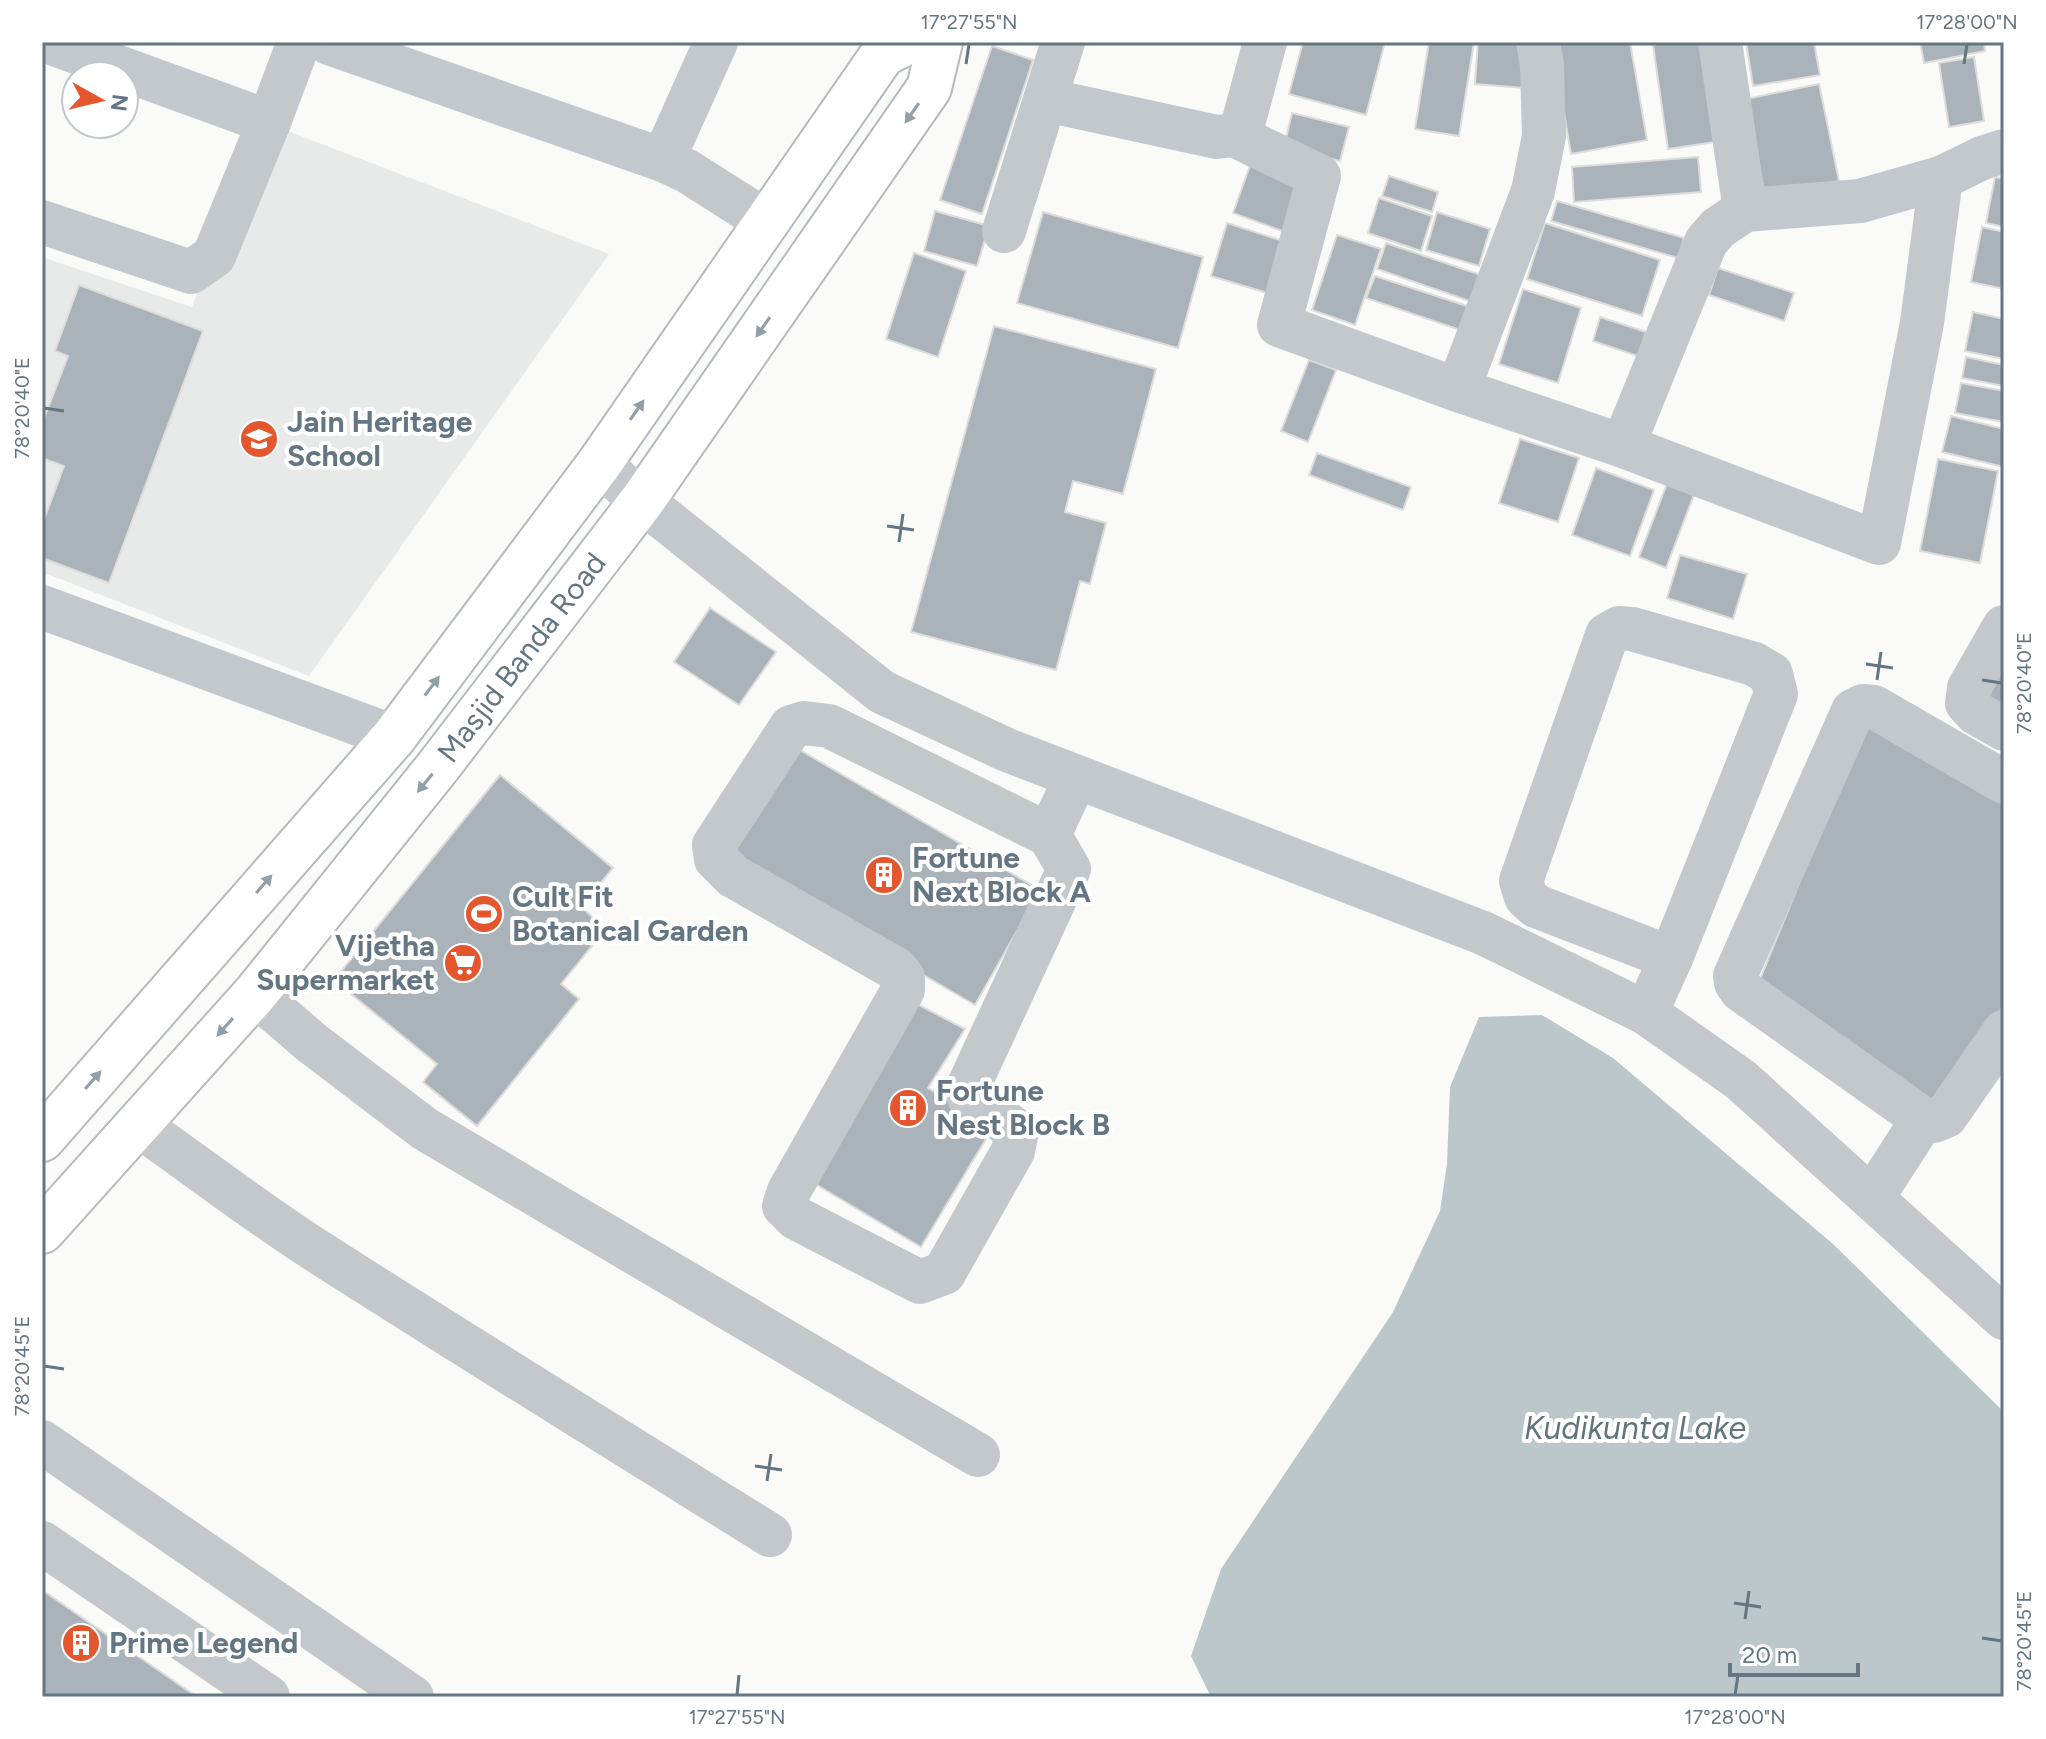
<svg xmlns="http://www.w3.org/2000/svg" width="2046" height="1739" font-family="Figtree,sans-serif">
	<style>
		.built { fill: #e8e9e9 }
		.water { fill: #bbc7cb }
		.building { fill: #aab3b9; stroke: #dcdcda; stroke-width: 2 }
		.lines { fill: none; stroke-linecap: round; stroke-linejoin: round }
		.major-casing { stroke: #b5babe; stroke-width: 48 }
		.minor { stroke: #c3c8cc; stroke-width: 44 }
		.major { stroke: #fff; stroke-width: 44 }
		.oneway { fill: #939fa8 }
		.ticks { fill: none; stroke: #657683; stroke-width: 3 }
		.labels { text-anchor: middle; stroke-width: 8; stroke-linejoin: round; paint-order: stroke }
		.poi-label { font-size: 30px; font-weight: bold; fill: #657683; stroke: #fff; text-anchor: start }
		.street-label { font-size: 30px; fill: #657683; stroke: #fff }
		.water-label { font-size: 32px; font-style: italic; fill: #60757c; stroke: #fff }
		.neatline { fill: none; stroke: #657683; stroke-width: 3 }
		.ticks-label { font-size: 20px; text-anchor: middle; fill: #657683 }
	</style>
	<rect width="100%" height="100%" fill="#fafaf8"/>
	<path class="built" d="M 259,120 L 609,254 L 309,676 L 42,572 L 42,257 L 192,307 Z"/>
	<path class="water" d="M 1542,1015 L 1613,1058 L 1833,1244 L 2004,1412 L 2004,1697 L 1211,1697 L 1191,1656 L 1221,1569 L 1393,1312 L 1440,1211 L 1447,1164 L 1450,1087 L 1479,1017 Z"/>
	<g class="building">
		<path d="M 1303,42 L 1385,42 L 1366,115 L 1289,94 Z"/>
		<path d="M 1429,42 L 1474,42 L 1459,136 L 1415,129 Z"/>
		<path d="M 1478,42 L 1527,42 L 1524,88 L 1475,84 Z"/>
		<path d="M 1552,42 L 1630,42 L 1647,140 L 1571,154 Z"/>
		<path d="M 1670,42 L 1713,42 L 1728,140 L 1668,149 L 1653,45 Z"/>
		<path d="M 1746,42 L 1814,42 L 1820,75 L 1753,86 Z"/>
		<path d="M 1920,42 L 1984,42 L 1985,51 L 1924,63 Z"/>
		<path d="M 992,46 L 1033,60 L 982,214 L 940,200 Z"/>
		<path d="M 1974,57 L 1984,121 L 1949,127 L 1939,63 Z"/>
		<path d="M 1819,84 L 1839,181 L 1765,196 L 1746,99 Z"/>
		<path d="M 1292,113 L 1349,127 L 1340,161 L 1284,147 Z"/>
		<path d="M 1698,157 L 1701,192 L 1574,202 L 1572,167 Z"/>
		<path d="M 1251,163 L 1311,184 L 1293,235 L 1233,213 Z"/>
		<path d="M 1389,176 L 1438,192 L 1432,212 L 1382,196 Z"/>
		<path d="M 1995,177 L 2004,179 L 2004,227 L 1986,223 Z"/>
		<path d="M 1379,198 L 1432,216 L 1421,251 L 1368,233 Z"/>
		<path d="M 1557,201 L 1684,238 L 1678,258 L 1551,221 Z"/>
		<path d="M 935,211 L 989,226 L 977,266 L 924,251 Z"/>
		<path d="M 1043,212 L 1203,257 L 1178,348 L 1017,303 Z"/>
		<path d="M 1437,212 L 1490,229 L 1479,266 L 1426,250 Z"/>
		<path d="M 1227,223 L 1289,243 L 1274,295 L 1211,276 Z"/>
		<path d="M 1545,223 L 1660,260 L 1642,316 L 1527,279 Z"/>
		<path d="M 1982,227 L 2004,232 L 2004,289 L 1971,282 Z"/>
		<path d="M 1337,235 L 1381,249 L 1355,325 L 1312,310 Z"/>
		<path d="M 1386,243 L 1487,277 L 1478,304 L 1377,269 Z"/>
		<path d="M 914,253 L 966,271 L 938,357 L 886,339 Z"/>
		<path d="M 1718,268 L 1794,293 L 1784,321 L 1709,295 Z"/>
		<path d="M 1375,276 L 1476,309 L 1469,333 L 1366,298 Z"/>
		<path d="M 79,285 L 203,331 L 109,583 L 42,558 L 42,525 L 64,466 L 42,458 L 42,424 L 68,356 L 55,351 Z"/>
		<path d="M 1523,289 L 1581,308 L 1558,383 L 1499,364 Z"/>
		<path d="M 1973,312 L 2004,319 L 2004,359 L 1965,351 Z"/>
		<path d="M 1600,317 L 1646,332 L 1638,356 L 1593,341 Z"/>
		<path d="M 994,326 L 1156,369 L 1123,494 L 1073,481 L 1065,512 L 1106,523 L 1090,584 L 1080,581 L 1056,670 L 911,632 Z"/>
		<path d="M 1966,357 L 2004,365 L 2004,386 L 1962,378 Z"/>
		<path d="M 1309,360 L 1336,370 L 1308,442 L 1281,431 Z"/>
		<path d="M 1961,383 L 2004,391 L 2004,422 L 1955,413 Z"/>
		<path d="M 1951,416 L 2004,429 L 2004,467 L 1942,452 Z"/>
		<path d="M 1520,439 L 1579,458 L 1558,522 L 1499,503 Z"/>
		<path d="M 1317,453 L 1411,487 L 1403,510 L 1309,475 Z"/>
		<path d="M 1938,459 L 1998,471 L 1980,563 L 1920,551 Z"/>
		<path d="M 1596,468 L 1654,490 L 1630,556 L 1572,535 Z"/>
		<path d="M 1668,481 L 1695,492 L 1666,568 L 1639,557 Z"/>
		<path d="M 1680,555 L 1747,574 L 1733,619 L 1667,598 Z"/>
		<path d="M 710,608 L 776,652 L 739,705 L 674,662 Z"/>
		<path d="M 2004,641 L 2004,718 L 1971,698 Z"/>
		<path d="M 1865,722 L 2004,804 L 2004,1005 L 1939,1106 L 1756,989 Z"/>
		<path d="M 793,746 L 1040,890 L 975,1005 L 728,861 Z"/>
		<path d="M 500,775 L 613,868 L 581,907 L 596,920 L 581,937 L 592,946 L 561,984 L 579,999 L 477,1126 L 423,1082 L 437,1064 L 334,980 Z"/>
		<path d="M 915,1003 L 965,1029 L 928,1088 L 993,1127 L 921,1247 L 812,1182 Z"/>
		<path d="M 42,1590 L 197,1697 L 42,1697 Z"/>
	</g>
	<g class="lines">
		<defs>
			<g id="major">
				<path d="M 42,1139 L 394,737 L 599,464 L 883,54 L 907,42"/>
				<path id="s1" d="M 42,1231 L 255,994 L 437,768 L 642,501 L 929,88 L 940,42"/>
			</g>
		</defs>
		<use href="#major" class="major-casing"/>
		<g class="minor">
			<path d="M 49,42 L 269,122"/>
			<path d="M 1720,42 L 1745,210"/>
			<path d="M 329,43 L 663,160 L 687,171 L 767,222"/>
			<path d="M 1046,100 L 1217,137 L 1234,135 L 1243,124 L 1265,42"/>
			<path d="M 1234,135 L 1319,176 L 1279,325 L 1458,390 L 1623,446 L 1879,543 L 1922,323 L 1941,178 L 1860,201 L 1745,210 L 1718,228 L 1706,242 L 1623,446"/>
			<path d="M 663,160 L 716,42"/>
			<path d="M 1941,178 L 1982,158 L 2004,151"/>
			<path d="M 42,222 L 191,272 L 214,256 L 269,122 L 299,42"/>
			<path d="M 1004,231 L 1063,42"/>
			<path d="M 1458,390 L 1533,191 L 1544,136 L 1542,65 L 1538,42"/>
			<path d="M 599,464 L 642,501 L 882,692 L 1007,750 L 1483,933 L 1646,1013 L 1741,1080 L 2004,1318"/>
			<path d="M 42,607 L 394,737"/>
			<path d="M 2004,627 L 1969,688 L 1967,703 L 1976,713 L 2004,729"/>
			<path d="M 2004,782 L 1874,707 L 1863,706 L 1853,711 L 1735,976 L 1736,983 L 1741,990 L 1923,1119 L 1934,1121 L 1946,1116 L 2004,1032"/>
			<path d="M 1049,835 L 829,726 L 804,723 L 791,727 L 714,845 L 716,859 L 733,876 L 896,969 L 903,978 L 903,990 L 789,1191 L 784,1206 L 796,1218 L 920,1282 L 944,1273 L 1013,1151 L 1017,1131 L 969,1097 L 969,1085 L 1069,869 L 1049,835 L 1076,777"/>
			<path d="M 255,994 L 312,1043 L 425,1129 L 978,1455"/>
			<path d="M 1646,1013 L 1671,958 L 1776,694 L 1771,674 L 1754,664 L 1632,629 L 1619,628 L 1607,635 L 1521,881 L 1526,897 L 1536,906 L 1671,958"/>
			<path d="M 138,1125 C 198,1167 256,1212 317,1251 C 467,1347 619,1441 770,1535"/>
			<path d="M 1872,1198 L 1923,1119"/>
			<path d="M 42,1442 L 412,1697"/>
			<path d="M 42,1543 L 268,1697"/>
		</g>
		<use href="#major" class="major"/>
	</g>
	<defs><path id="oneway-solid" d="M-6-.8H1V-3.2L6.5 0L1 3.2V.8H-6Z" transform="scale(2)"/></defs>
	<g class="oneway">
		<use href="#oneway-solid" transform="translate(912 113) rotate(125)"/>
		<use href="#oneway-solid" transform="translate(763 327) rotate(125)"/>
		<use href="#oneway-solid" transform="translate(637 410) rotate(-55)"/>
		<use href="#oneway-solid" transform="translate(432 686) rotate(-53)"/>
		<use href="#oneway-solid" transform="translate(425 783) rotate(129)"/>
		<use href="#oneway-solid" transform="translate(264 884) rotate(-49)"/>
		<use href="#oneway-solid" transform="translate(225 1027) rotate(132)"/>
		<use href="#oneway-solid" transform="translate(93 1080) rotate(-49)"/>
	</g>
	<path class="ticks" d="M 966,64 L 969,44M 1964,64 L 1967,44M 44,408 L 64,411M 887,526 L 914,530M 899,542 L 903,514M 1866,664 L 1893,668M 1877,680 L 1881,652M 1982,680 L 2002,683M 44,1366 L 64,1369M 755,1466 L 782,1470M 767,1481 L 771,1454M 1734,1603 L 1761,1607M 1745,1619 L 1749,1591M 1982,1638 L 2002,1641M 737,1695 L 739,1675M 1735,1695 L 1738,1675"/>
	<defs>
		<symbol id="school-disc" viewBox="-11 -11 22 22"><circle r="9.5" fill="#e4572e" stroke="#fff"/><path d="M0-5L7-2L0 1L-7-2ZM-4 1L0 2.5L4 1V4Q0 6-4 4Z" fill="#fff"/></symbol>
		<symbol id="building-disc" viewBox="-11 -11 22 22"><circle r="9.5" fill="#e4572e" stroke="#fff"/><path d="M-4-6H4V6H1V3H-1V6H-4ZM-2.5-4.3h1.7v1.8h-1.7ZM.8-4.3h1.7v1.8H.8ZM-2.5-1h1.7V.8h-1.7ZM.8-1h1.7V.8H.8Z" fill="#fff"/></symbol>
		<symbol id="stadium-disc" viewBox="-11 -11 22 22"><circle r="9.5" fill="#e4572e" stroke="#fff"/><path d="M0-5a6.5 5 0 1 0 0 10a6.5 5 0 1 0 0-10ZM-3.5-1.8h7v3.6h-7Z" fill="#fff"/></symbol>
		<symbol id="supermarket-disc" viewBox="-11 -11 22 22"><circle r="9.5" fill="#e4572e" stroke="#fff"/><path d="M-6-5.5h2.5l.6 2H6L4.5 2H-2.5L-4.4-4H-6ZM-1.5 3.2a1.3 1.3 0 1 0 .1 0ZM3 3.2a1.3 1.3 0 1 0 .1 0Z" fill="#fff"/></symbol>
	</defs>
	<g fill-rule="evenodd">
		<use href="#school-disc" x="237" y="417" width="44" height="44"/>
		<use href="#building-disc" x="862" y="853" width="44" height="44"/>
		<use href="#stadium-disc" x="462" y="892" width="44" height="44"/>
		<use href="#supermarket-disc" x="441" y="941" width="44" height="44"/>
		<use href="#building-disc" x="886" y="1086" width="44" height="44"/>
		<use href="#building-disc" x="59" y="1621" width="44" height="44"/>
	</g>
	<g class="labels">
		<g class="poi-label">
			<text x="287" y="432">Jain Heritage<tspan x="287" dy="34">School</tspan></text>
			<text x="912" y="868">Fortune<tspan x="912" dy="34">Next Block A</tspan></text>
			<text x="512" y="907">Cult Fit<tspan x="512" dy="34">Botanical Garden</tspan></text>
			<text x="435" y="956" text-anchor="end">Vijetha<tspan x="435" dy="34">Supermarket</tspan></text>
			<text x="936" y="1101">Fortune<tspan x="936" dy="34">Nest Block B</tspan></text>
			<text x="109" y="1653">Prime Legend</text>
		</g>
		<g class="street-label">
			<text dy="10" stroke="none"><textPath href="#s1" startOffset="748">Masjid Banda Road</textPath></text>
		</g>
		<g class="water-label">
			<text x="1635" y="1439">Kudikunta Lake</text>
		</g>
	</g>
	<rect width="2046" height="1739" fill="none" stroke="#ffffff" stroke-width="88"/>
	<g transform="translate(100 100) rotate(98)"><circle r="38" fill="#ffffff" stroke="#c1c8cd" stroke-width="2"/>
	<path d="M0-6L14 30L0 20L-14 30Z" fill="#e4572e"/>
	<text y="-12" font-size="22" font-weight="bold" text-anchor="middle" fill="#657683">N</text>
	</g>
	<path d="M1730 1663v12h128v-12" fill="none" stroke="#657683" stroke-width="4"/>
	<text x="1742" y="1663" font-size="24" fill="#657683" stroke="#ffffff" stroke-width="6" paint-order="stroke">20 m</text>
	<rect x="44" y="44" width="1958" height="1651" class="neatline"/>
	<g class="ticks-label">
		<text x="969" y="29">17°27'55"N</text>
		<text x="1967" y="29">17°28'00"N</text>
		<text transform="translate(22 408) rotate(-90)" y="7">78°20'40"E</text>
		<text transform="translate(2024 683) rotate(-90)" y="7">78°20'40"E</text>
		<text transform="translate(22 1366) rotate(-90)" y="7">78°20'45"E</text>
		<text transform="translate(2024 1641) rotate(-90)" y="7">78°20'45"E</text>
		<text x="737" y="1724">17°27'55"N</text>
		<text x="1735" y="1724">17°28'00"N</text>
	</g>
</svg>
